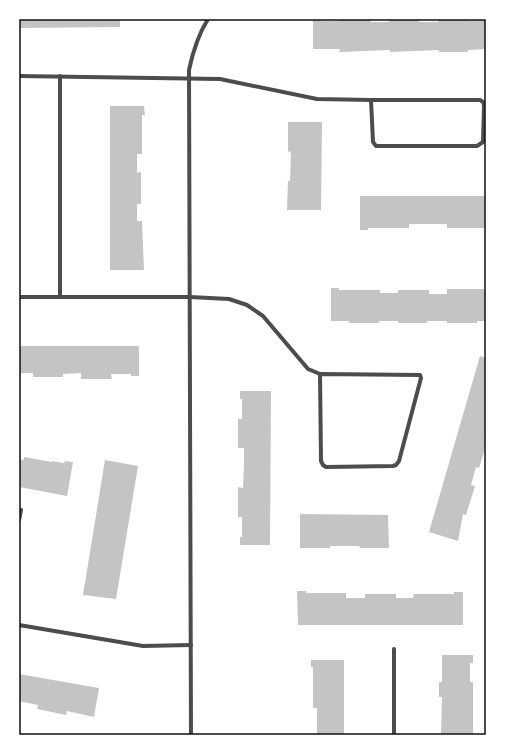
<svg xmlns="http://www.w3.org/2000/svg" width="505" height="754" font-family="'Crimson Pro',serif">
	<style>
		.building { fill: #c4c4c4 }
		.lines { fill: none; stroke-linecap: round; stroke-linejoin: round }
		.minor { stroke: #4c4c4c; stroke-width: 4 }
		.neatline { fill: none; stroke: #111; stroke-width: 1.5 }
	</style>
	<rect width="100%" height="100%" fill="#fff"/>
	<g class="building">
		<path d="M 19,19 L 120,19 L 120,27 L 19,28 Z"/>
		<path d="M 340,19 L 370,19 L 371,22 L 389,22 L 389,19 L 419,19 L 419,22 L 438,22 L 438,19 L 469,19 L 469,21 L 486,20 L 486,49 L 468,50 L 468,52 L 439,52 L 439,50 L 390,52 L 390,50 L 339,52 L 340,49 L 313,49 L 313,20 L 322,20 L 322,21 L 340,21 Z"/>
		<path d="M 110,106 L 144,106 L 145,115 L 142,115 L 142,154 L 137,154 L 137,173 L 141,172 L 141,204 L 137,204 L 137,221 L 142,221 L 144,270 L 110,270 Z"/>
		<path d="M 288,122 L 322,122 L 321,210 L 287,210 L 288,181 L 290,181 L 291,155 L 290,151 L 288,152 Z"/>
		<path d="M 360,196 L 486,196 L 486,228 L 447,228 L 447,224 L 409,224 L 409,228 L 368,228 L 368,230 L 360,230 Z"/>
		<path d="M 331,288 L 339,288 L 339,290 L 380,290 L 380,293 L 398,293 L 398,290 L 429,290 L 429,294 L 447,294 L 447,289 L 486,289 L 486,321 L 477,321 L 477,323 L 447,323 L 447,321 L 427,321 L 427,323 L 398,323 L 398,321 L 379,321 L 379,323 L 349,323 L 349,321 L 331,321 Z"/>
		<path d="M 19,346 L 139,346 L 139,376 L 131,376 L 131,374 L 111,374 L 112,379 L 81,379 L 81,373 L 63,374 L 63,377 L 33,377 L 33,373 L 19,373 Z"/>
		<path d="M 480,356 L 486,358 L 486,432 L 484,438 L 486,438 L 486,445 L 479,468 L 476,467 L 471,485 L 475,486 L 466,515 L 463,514 L 458,541 L 429,532 Z"/>
		<path d="M 240,391 L 271,391 L 270,545 L 240,545 L 240,537 L 242,537 L 242,517 L 238,517 L 238,487 L 243,488 L 244,463 L 244,448 L 238,448 L 238,419 L 242,419 L 242,399 L 240,399 Z"/>
		<path d="M 24,457 L 52,462 L 52,461 L 64,463 L 65,461 L 73,462 L 67,496 L 19,487 L 19,459 L 24,460 Z"/>
		<path d="M 105,460 L 138,466 L 116,599 L 83,595 Z"/>
		<path d="M 300,514 L 388,515 L 389,548 L 360,548 L 359,546 L 330,546 L 330,548 L 300,548 Z"/>
		<path d="M 297,591 L 306,591 L 306,593 L 346,593 L 346,598 L 365,598 L 365,594 L 396,594 L 396,598 L 413,598 L 414,594 L 454,594 L 454,592 L 463,592 L 463,625 L 298,625 Z"/>
		<path d="M 442,655 L 473,655 L 473,663 L 470,663 L 470,682 L 473,682 L 473,735 L 441,735 L 442,697 L 439,697 L 439,682 L 442,682 Z"/>
		<path d="M 311,660 L 344,660 L 344,735 L 317,735 L 317,708 L 313,708 L 313,667 L 311,667 Z"/>
		<path d="M 19,674 L 99,688 L 94,717 L 67,711 L 66,715 L 37,709 L 38,705 L 19,701 Z"/>
	</g>
	<g class="lines">
		<g class="minor">
			<path d="M 19,76 L 220,79 L 317,99 L 371,100"/>
			<path d="M 371,100 L 480,100 L 483,102 L 484,105 L 483,142 L 477,146 L 376,146 L 373,142 Z"/>
			<path d="M 60,296 L 60,76"/>
			<path d="M 19,297 L 190,297 L 229,299 L 247,305 L 263,316 L 308,369 L 320,374"/>
			<path d="M 320,374 L 420,375 L 421,378 L 399,461 L 396,465 L 393,466 L 326,467 L 323,465 L 321,461 Z"/>
			<path d="M 19,520 L 21,510"/>
			<path d="M 19,625 L 143,646 L 191,645"/>
			<path d="M 191,735 L 189,70 C 193,51 198,35 208,19"/>
			<path d="M 394,735 L 394,649"/>
		</g>
	</g>
	<rect width="505" height="754" fill="none" stroke="#ffffff" stroke-width="40"/>
	<rect x="20" y="20" width="465" height="714" class="neatline"/>
</svg>
